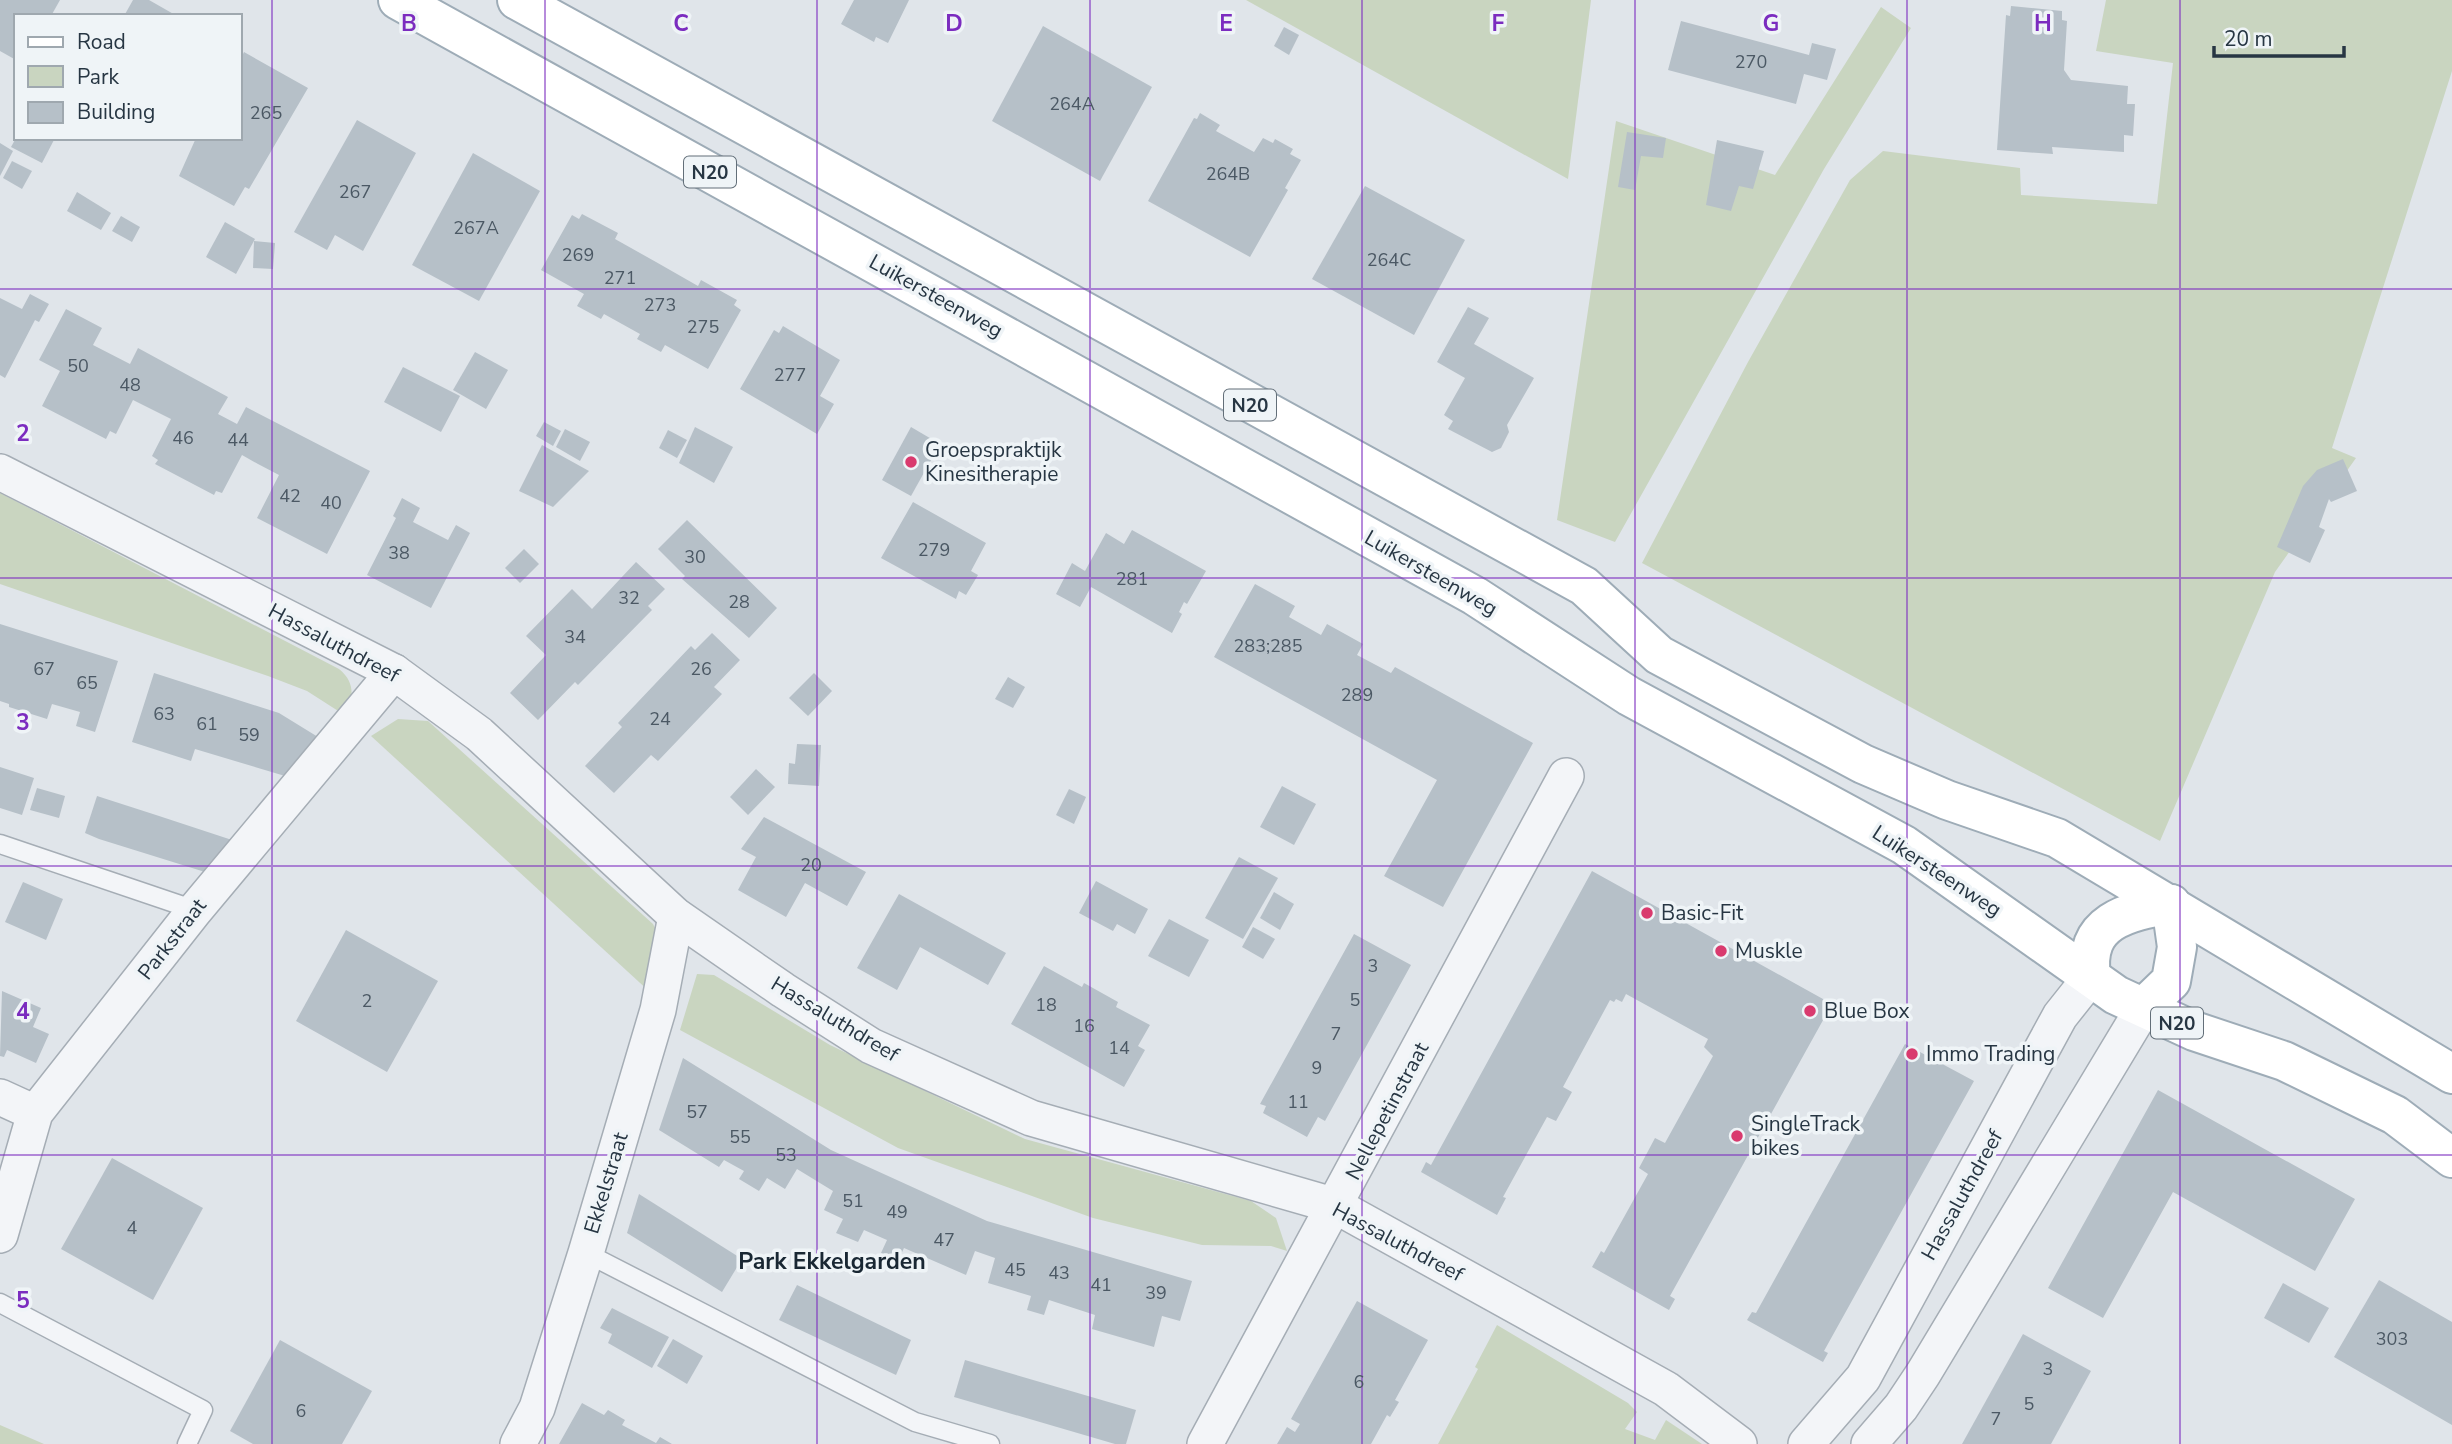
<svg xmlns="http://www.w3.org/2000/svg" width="2452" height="1444" font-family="'Nunito Sans',sans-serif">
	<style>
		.green { fill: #c9d5c0 }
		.building { fill: #b6c0c8 }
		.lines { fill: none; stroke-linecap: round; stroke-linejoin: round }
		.lane-casing { stroke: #a5adb5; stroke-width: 21 }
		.street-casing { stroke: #a5adb5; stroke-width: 38 }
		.primary-casing { stroke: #9eacb7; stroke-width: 42 }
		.lane { stroke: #f3f5f8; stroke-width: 18 }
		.street { stroke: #f3f5f8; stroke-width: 35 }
		.primary { stroke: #fff; stroke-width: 38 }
		.grid { fill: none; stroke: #7b2cbf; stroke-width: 2; stroke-opacity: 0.55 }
		.poi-dot { fill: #d93a6e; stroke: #eff4f7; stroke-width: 2.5 }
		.labels { text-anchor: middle; stroke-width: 7; stroke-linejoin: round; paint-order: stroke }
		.number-label { font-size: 18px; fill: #4b5864 }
		.shield { fill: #eff4f7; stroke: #636f79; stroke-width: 2 }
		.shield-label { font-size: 19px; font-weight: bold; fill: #273643 }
		.street-label { font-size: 21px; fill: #273643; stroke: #eff4f7 }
		.poi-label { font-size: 21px; fill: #273643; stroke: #eff4f7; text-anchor: start }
		.neighbourhood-label { font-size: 23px; font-weight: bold; fill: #192733; stroke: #eff4f7 }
		.grid-label { font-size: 23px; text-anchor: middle; font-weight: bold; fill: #7b2cbf; stroke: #eff4f7; stroke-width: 7; stroke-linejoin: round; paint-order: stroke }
	</style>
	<rect width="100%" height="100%" fill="#e0e5ea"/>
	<g class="green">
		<path d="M 1246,0 L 1591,0 L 1568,179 Z"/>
		<path d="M 2106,0 L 2452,0 L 2452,71 L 2332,448 L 2356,458 L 2275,572 L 2160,841 L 1642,563 L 1748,362 L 1850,180 L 1883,151 L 2020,168 L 2021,195 L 2157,204 L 2173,63 L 2096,51 Z"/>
		<path d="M 1881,7 L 1911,28 L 1824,169 L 1615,542 L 1557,520 L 1616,121 L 1775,175 Z"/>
		<path d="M 0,493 L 339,669 C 356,683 353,697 346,716 L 307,691 L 268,676 L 0,584 Z"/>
		<path d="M 398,719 L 428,721 L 653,924 L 660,938 L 651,993 L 371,736 Z"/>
		<path d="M 697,974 L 714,975 L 830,1045 L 1025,1139 L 1251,1201 L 1276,1218 L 1287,1251 L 1271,1246 L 1202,1245 L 1093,1218 L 898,1148 L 680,1030 Z"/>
		<path d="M 1497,1325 L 1628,1403 L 1637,1412 L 1625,1429 L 1655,1440 L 1666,1420 L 1702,1444 L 1438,1444 L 1478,1369 L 1475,1367 Z"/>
		<path d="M 0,1425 L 44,1444 L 0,1444 Z"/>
	</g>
	<g class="building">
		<path d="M 0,0 L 60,0 L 51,16 L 16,16 L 16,60 L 0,51 Z"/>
		<path d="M 133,0 L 149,0 L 177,16 L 124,16 Z"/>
		<path d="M 854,0 L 909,0 L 888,43 L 876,37 L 874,42 L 841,24 Z"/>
		<path d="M 2011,6 L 2062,11 L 2062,20 L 2067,21 L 2064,70 L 2071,80 L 2128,86 L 2127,104 L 2135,104 L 2133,136 L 2124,135 L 2124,152 L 2052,147 L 2053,154 L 1997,150 L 2006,15 L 2010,16 Z"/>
		<path d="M 1681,21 L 1809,55 L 1812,43 L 1836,49 L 1827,80 L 1804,74 L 1796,104 L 1668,70 Z"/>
		<path d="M 1043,26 L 1152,87 L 1100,181 L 992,121 Z"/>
		<path d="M 1284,27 L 1299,35 L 1289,55 L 1274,46 Z"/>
		<path d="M 244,52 L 308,88 L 249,189 L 245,187 L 234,206 L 179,176 L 196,138 L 240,138 L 240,60 Z"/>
		<path d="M 1200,113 L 1220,125 L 1216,131 L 1254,152 L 1263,138 L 1273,143 L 1275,139 L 1293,149 L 1290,154 L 1301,160 L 1285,188 L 1288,190 L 1250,257 L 1148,201 L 1194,118 L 1197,119 Z"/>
		<path d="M 357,120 L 416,153 L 363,251 L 335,235 L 327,250 L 294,232 Z"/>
		<path d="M 1627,132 L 1666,138 L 1663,158 L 1641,156 L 1635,190 L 1618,187 Z"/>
		<path d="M 16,138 L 55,138 L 42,163 L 11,147 Z"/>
		<path d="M 1717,140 L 1764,151 L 1753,189 L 1739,186 L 1731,211 L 1706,205 Z"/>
		<path d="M 0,143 L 13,151 L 0,176 Z"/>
		<path d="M 473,153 L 540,191 L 479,301 L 412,265 Z"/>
		<path d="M 12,161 L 32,171 L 22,189 L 3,178 Z"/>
		<path d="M 1365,186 L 1465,240 L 1414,335 L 1312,279 Z"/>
		<path d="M 77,192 L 111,213 L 101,230 L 67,211 Z"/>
		<path d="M 582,214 L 618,233 L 615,239 L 656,262 L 698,286 L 701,280 L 737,300 L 734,305 L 741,310 L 708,369 L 665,345 L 661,352 L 637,339 L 640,334 L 604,314 L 601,319 L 577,306 L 584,294 L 541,270 L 572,215 L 579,219 Z"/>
		<path d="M 121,216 L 140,227 L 132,242 L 112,231 Z"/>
		<path d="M 225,222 L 255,239 L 236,274 L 206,257 Z"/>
		<path d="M 254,241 L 275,243 L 273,269 L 253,268 Z"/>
		<path d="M 30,294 L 49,304 L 39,322 L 35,320 L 5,378 L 0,375 L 0,298 L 22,309 Z"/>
		<path d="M 1468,307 L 1489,318 L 1474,344 L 1534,378 L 1507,425 L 1509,432 L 1501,448 L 1492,452 L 1448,429 L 1453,421 L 1444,415 L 1465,378 L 1437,362 Z"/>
		<path d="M 66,309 L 102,328 L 93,345 L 130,364 L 138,348 L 228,397 L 218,414 L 237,424 L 246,407 L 370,471 L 327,554 L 257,518 L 279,475 L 258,464 L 242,455 L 222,493 L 216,491 L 214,495 L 155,464 L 158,460 L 152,456 L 171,419 L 133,400 L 116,434 L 110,431 L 106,439 L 42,406 L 60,371 L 39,360 Z"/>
		<path d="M 783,326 L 840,360 L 820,396 L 834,404 L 817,434 L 740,389 L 774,330 L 779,333 Z"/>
		<path d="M 475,352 L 508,370 L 486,409 L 453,390 Z"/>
		<path d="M 403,367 L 460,396 L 441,432 L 384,402 Z"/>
		<path d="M 544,422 L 561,431 L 553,446 L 536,436 Z"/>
		<path d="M 695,427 L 733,447 L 714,483 L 679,463 Z"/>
		<path d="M 911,427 L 940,444 L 911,496 L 882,480 Z"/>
		<path d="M 565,429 L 590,442 L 580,461 L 556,447 Z"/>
		<path d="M 668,430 L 687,440 L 677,458 L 659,448 Z"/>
		<path d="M 542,445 L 589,471 L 553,507 L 519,491 Z"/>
		<path d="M 2343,459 L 2357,491 L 2331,502 L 2329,499 L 2319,527 L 2325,530 L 2310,563 L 2277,547 L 2303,486 L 2317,470 Z"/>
		<path d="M 402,498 L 420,508 L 413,522 L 448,540 L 456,525 L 470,533 L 431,608 L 367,575 L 396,518 L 393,516 Z"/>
		<path d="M 913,502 L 986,543 L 971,571 L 978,575 L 966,595 L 959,591 L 956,599 L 881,558 Z"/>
		<path d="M 687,520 L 777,608 L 749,638 L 682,579 L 685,576 L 658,549 Z"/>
		<path d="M 1132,530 L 1206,571 L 1187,604 L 1184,602 L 1179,612 L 1182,614 L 1172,633 L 1091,587 L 1080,607 L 1056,594 L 1072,563 L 1085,571 L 1106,533 L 1124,544 Z"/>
		<path d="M 524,549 L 539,564 L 520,583 L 505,568 Z"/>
		<path d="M 636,562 L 665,589 L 648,606 L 652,610 L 578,685 L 575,682 L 538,720 L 510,693 L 546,655 L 526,636 L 572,589 L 592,609 Z"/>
		<path d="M 1255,584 L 1295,606 L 1289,617 L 1321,635 L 1327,624 L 1363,644 L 1357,655 L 1391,673 L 1395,667 L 1533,743 L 1443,907 L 1384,876 L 1437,780 L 1214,657 Z"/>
		<path d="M 0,624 L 118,661 L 95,732 L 76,726 L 80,712 L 52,704 L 47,719 L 9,707 L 9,704 L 0,701 Z"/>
		<path d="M 712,633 L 740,660 L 714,687 L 722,694 L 658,761 L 651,755 L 614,793 L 585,766 L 622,727 L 618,723 L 691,646 L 695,650 Z"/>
		<path d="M 154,673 L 279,713 L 318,737 L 285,776 L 195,749 L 191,761 L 132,742 Z"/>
		<path d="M 814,673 L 832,691 L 808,716 L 789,698 Z"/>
		<path d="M 1008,677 L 1025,687 L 1013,708 L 995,699 Z"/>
		<path d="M 797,744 L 821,745 L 819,786 L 788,784 L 789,763 L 795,764 Z"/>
		<path d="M 0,767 L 34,778 L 22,815 L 0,808 Z"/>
		<path d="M 756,769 L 775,787 L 748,815 L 730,797 Z"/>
		<path d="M 1282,786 L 1316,804 L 1294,845 L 1260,827 Z"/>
		<path d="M 37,788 L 65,796 L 59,818 L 30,810 Z"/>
		<path d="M 1069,789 L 1086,797 L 1074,824 L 1056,815 Z"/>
		<path d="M 97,796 L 156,815 L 232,840 L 205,872 L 99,839 L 85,833 Z"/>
		<path d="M 764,817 L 866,872 L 847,906 L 805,883 L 786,917 L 738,890 L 756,857 L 741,849 Z"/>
		<path d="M 1239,857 L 1278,878 L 1243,939 L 1205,918 Z"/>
		<path d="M 1592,871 L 1832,1004 L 1670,1296 L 1675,1299 L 1669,1310 L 1592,1267 L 1601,1251 L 1604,1253 L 1648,1174 L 1639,1168 L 1655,1138 L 1665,1143 L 1713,1056 L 1704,1047 L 1708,1039 L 1626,994 L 1622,1002 L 1616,999 L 1614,1002 L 1610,1000 L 1563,1087 L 1572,1092 L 1556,1121 L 1547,1117 L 1503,1197 L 1506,1198 L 1497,1215 L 1421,1172 L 1426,1162 L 1431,1165 Z"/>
		<path d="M 1096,881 L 1148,909 L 1135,934 L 1117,924 L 1113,931 L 1079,913 Z"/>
		<path d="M 23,882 L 63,899 L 46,940 L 5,922 Z"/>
		<path d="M 1274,892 L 1294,904 L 1280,930 L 1260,918 Z"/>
		<path d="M 899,894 L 1006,953 L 988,985 L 920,947 L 897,990 L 857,968 Z"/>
		<path d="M 1169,919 L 1209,940 L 1189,977 L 1148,956 Z"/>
		<path d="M 1253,927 L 1275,939 L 1263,959 L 1242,947 Z"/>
		<path d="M 346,930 L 438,981 L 387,1072 L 296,1021 Z"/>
		<path d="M 1354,934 L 1411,965 L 1325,1121 L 1318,1117 L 1307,1137 L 1263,1113 L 1266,1106 L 1260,1104 Z"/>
		<path d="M 1044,966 L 1082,987 L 1084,983 L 1118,1002 L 1116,1007 L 1150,1025 L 1138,1046 L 1145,1050 L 1124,1087 L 1011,1024 Z"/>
		<path d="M 2,991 L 41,1008 L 33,1027 L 49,1034 L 36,1063 L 7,1050 L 4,1057 L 0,1056 Z"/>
		<path d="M 1905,1044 L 1974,1081 L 1824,1351 L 1828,1353 L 1823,1362 L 1747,1320 L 1752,1312 L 1756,1313 Z"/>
		<path d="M 683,1058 L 831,1150 L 987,1221 L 1192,1281 L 1180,1321 L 1162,1316 L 1154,1347 L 1092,1329 L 1095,1315 L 1049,1300 L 1044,1315 L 1027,1310 L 1031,1296 L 988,1283 L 995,1258 L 975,1251 L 966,1275 L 904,1248 L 898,1261 L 881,1253 L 887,1240 L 864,1230 L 858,1242 L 836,1233 L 843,1219 L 824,1210 L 833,1191 L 797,1169 L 785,1189 L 767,1178 L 759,1191 L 739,1179 L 744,1171 L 724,1160 L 719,1167 L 659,1130 Z"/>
		<path d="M 2158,1090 L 2355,1199 L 2315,1271 L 2173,1192 L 2103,1318 L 2048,1288 Z"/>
		<path d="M 112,1158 L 203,1208 L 153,1300 L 61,1249 Z"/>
		<path d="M 639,1194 L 742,1259 L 722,1292 L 627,1233 Z"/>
		<path d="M 2379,1280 L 2452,1322 L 2452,1425 L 2334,1357 Z"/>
		<path d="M 2283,1283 L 2329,1308 L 2309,1343 L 2264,1318 Z"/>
		<path d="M 797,1285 L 911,1340 L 896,1375 L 779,1320 Z"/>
		<path d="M 1357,1301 L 1428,1340 L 1395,1400 L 1399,1402 L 1390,1417 L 1387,1415 L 1371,1444 L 1277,1444 L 1287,1427 L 1295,1432 L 1300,1424 L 1291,1419 Z"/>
		<path d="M 612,1308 L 669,1337 L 652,1368 L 608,1343 L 612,1334 L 600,1328 Z"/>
		<path d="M 2023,1334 L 2091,1371 L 2051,1444 L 1962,1444 Z"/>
		<path d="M 673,1339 L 703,1356 L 687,1384 L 657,1366 Z"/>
		<path d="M 280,1340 L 372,1391 L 342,1444 L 253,1444 L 230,1431 Z"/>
		<path d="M 965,1360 L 1136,1410 L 1126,1444 L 1115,1444 L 954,1397 Z"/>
		<path d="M 582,1403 L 604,1415 L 608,1410 L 625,1420 L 622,1425 L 656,1443 L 660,1437 L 672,1444 L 559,1444 Z"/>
	</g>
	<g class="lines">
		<defs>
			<g id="lane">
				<path d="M 0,844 L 195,910"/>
				<path d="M 586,1253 L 915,1422 L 990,1444"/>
				<path d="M 0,1303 L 203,1410 L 187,1444"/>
			</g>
			<g id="street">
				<path d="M 0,472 L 394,672 L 479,734 L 676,916 L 783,990 L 871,1046 L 1031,1118 L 1336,1206 L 1666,1389 L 1739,1444"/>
				<path d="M 0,1097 L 35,1113"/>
				<path d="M 0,1235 L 35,1113 L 195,910 L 394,672"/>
				<path d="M 518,1444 L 537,1408 L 586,1253 L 658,1010 L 676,916"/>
				<path d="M 1205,1444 L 1566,776"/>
				<path d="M 1806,1444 L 1863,1378 L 2060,1016 L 2091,977"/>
				<path d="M 1869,1444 L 1901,1407 L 1923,1374 L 2144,1007"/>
			</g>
			<g id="primary">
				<path d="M 398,0 L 1475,596 L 1629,696 L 1904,845 L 2116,995 L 2194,1031 L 2284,1061 L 2395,1115 L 2452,1158"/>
				<path d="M 517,0 L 1584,586 L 1659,655 L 1863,764 L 1947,800 L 2057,838 L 2452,1074"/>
				<path d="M 2091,977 C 2083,921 2126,912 2171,904"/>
				<path d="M 2144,1007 L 2171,981 L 2177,947 L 2171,904"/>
			</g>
		</defs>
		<use href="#lane" class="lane-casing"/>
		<use href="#street" class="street-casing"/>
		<use href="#primary" class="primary-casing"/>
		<use href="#lane" class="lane"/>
		<use href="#street" class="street"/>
		<use href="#primary" class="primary"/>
	</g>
	<path class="grid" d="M 272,0 L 272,1444M 545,0 L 545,1444M 817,0 L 817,1444M 1090,0 L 1090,1444M 1362,0 L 1362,1444M 1635,0 L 1635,1444M 1907,0 L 1907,1444M 2180,0 L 2180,1444M 0,289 L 2452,289M 0,578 L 2452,578M 0,866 L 2452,866M 0,1155 L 2452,1155"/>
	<g class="poi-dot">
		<circle cx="911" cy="462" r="7"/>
		<circle cx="1647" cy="913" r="7"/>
		<circle cx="1721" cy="951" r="7"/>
		<circle cx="1810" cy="1011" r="7"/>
		<circle cx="1912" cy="1054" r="7"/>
		<circle cx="1737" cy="1136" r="7"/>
	</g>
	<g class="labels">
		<g class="number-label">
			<text x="1751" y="68">270</text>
			<text x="1072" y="110">264A</text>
			<text x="266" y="119">265</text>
			<text x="1228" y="180">264B</text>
			<text x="355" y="198">267</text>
			<text x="476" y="234">267A</text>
			<text x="578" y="261">269</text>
			<text x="1389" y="266">264C</text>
			<text x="620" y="284">271</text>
			<text x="660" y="311">273</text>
			<text x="703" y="333">275</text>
			<text x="78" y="372">50</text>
			<text x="790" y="381">277</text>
			<text x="130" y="391">48</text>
			<text x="183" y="444">46</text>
			<text x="238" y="446">44</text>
			<text x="290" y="502">42</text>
			<text x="331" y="509">40</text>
			<text x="934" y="556">279</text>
			<text x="399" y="559">38</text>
			<text x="695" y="563">30</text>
			<text x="1132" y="585">281</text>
			<text x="629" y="604">32</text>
			<text x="739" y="608">28</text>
			<text x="575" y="643">34</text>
			<text x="1268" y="652">283;285</text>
			<text x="44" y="675">67</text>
			<text x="701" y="675">26</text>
			<text x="87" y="689">65</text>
			<text x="1357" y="701">289</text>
			<text x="164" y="720">63</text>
			<text x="660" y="725">24</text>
			<text x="207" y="730">61</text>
			<text x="249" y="741">59</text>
			<text x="811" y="871">20</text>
			<text x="1373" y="972">3</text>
			<text x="1355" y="1006">5</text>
			<text x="367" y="1007">2</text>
			<text x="1046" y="1011">18</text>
			<text x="1084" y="1032">16</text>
			<text x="1336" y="1040">7</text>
			<text x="1119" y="1054">14</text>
			<text x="1317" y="1074">9</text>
			<text x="1298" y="1108">11</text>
			<text x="697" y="1118">57</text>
			<text x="740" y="1143">55</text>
			<text x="786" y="1161">53</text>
			<text x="853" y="1207">51</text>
			<text x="897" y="1218">49</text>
			<text x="132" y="1234">4</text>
			<text x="944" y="1246">47</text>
			<text x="1015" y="1276">45</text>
			<text x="1059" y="1279">43</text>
			<text x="1101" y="1291">41</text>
			<text x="1156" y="1299">39</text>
			<text x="2392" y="1345">303</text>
			<text x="2048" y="1375">3</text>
			<text x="1359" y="1388">6</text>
			<text x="2029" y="1410">5</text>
			<text x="301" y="1417">6</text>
			<text x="1996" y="1425">7</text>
		</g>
		<g class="shield">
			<rect x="684" y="156.5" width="52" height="31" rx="5"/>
			<rect x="1224" y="389.5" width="52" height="31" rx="5"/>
			<rect x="2151" y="1007.5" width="52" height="31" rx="5"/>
		</g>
		<g class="shield-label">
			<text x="710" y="179">N20</text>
			<text x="1250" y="412">N20</text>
			<text x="2177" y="1030">N20</text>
		</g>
		<g class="street-label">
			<text transform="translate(936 296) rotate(29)" y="7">Luikersteenweg</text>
			<text transform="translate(1431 573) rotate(30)" y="7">Luikersteenweg</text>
			<text transform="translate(334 643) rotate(28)" y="7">Hassaluthdreef</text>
			<text transform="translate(1937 871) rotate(33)" y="7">Luikersteenweg</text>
			<text transform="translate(172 939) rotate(-52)" y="7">Parkstraat</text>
			<text transform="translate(835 1019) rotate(31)" y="7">Hassaluthdreef</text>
			<text transform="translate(1387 1111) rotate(-62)" y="7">Nellepetinstraat</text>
			<text transform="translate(606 1183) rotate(-73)" y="7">Ekkelstraat</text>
			<text transform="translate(1962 1195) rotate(-61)" y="7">Hassaluthdreef</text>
			<text transform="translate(1398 1242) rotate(28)" y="7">Hassaluthdreef</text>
		</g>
		<g class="poi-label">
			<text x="925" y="457">Groepspraktijk<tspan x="925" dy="24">Kinesitherapie</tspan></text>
			<text x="1661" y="920">Basic-Fit</text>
			<text x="1735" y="958">Muskle</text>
			<text x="1824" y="1018">Blue Box</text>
			<text x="1926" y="1061">Immo Trading</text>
			<text x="1751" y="1131">SingleTrack<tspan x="1751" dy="24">bikes</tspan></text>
		</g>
		<g class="neighbourhood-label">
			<text x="832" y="1269">Park Ekkelgarden</text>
		</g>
	</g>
	<g class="grid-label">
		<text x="409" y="31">B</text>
		<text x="681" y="31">C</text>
		<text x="954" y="31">D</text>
		<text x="1226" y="31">E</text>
		<text x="1498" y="31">F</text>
		<text x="1771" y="31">G</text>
		<text x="2043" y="31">H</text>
		<text x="23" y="441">2</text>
		<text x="23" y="730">3</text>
		<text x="23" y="1019">4</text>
		<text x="23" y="1308">5</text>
	</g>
	<rect x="14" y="14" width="228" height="126" fill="#eff4f7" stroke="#9fa8af" stroke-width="2"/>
	<rect x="28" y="37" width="35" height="10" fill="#ffffff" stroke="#9fa8af" stroke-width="2"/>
	<text x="77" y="49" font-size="21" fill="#273643">Road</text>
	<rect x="28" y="66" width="35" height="21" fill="#c9d5c0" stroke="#9fa8af" stroke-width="2"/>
	<text x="77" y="84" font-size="21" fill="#273643">Park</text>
	<rect x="28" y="102" width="35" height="21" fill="#b6c0c8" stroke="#9fa8af" stroke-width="2"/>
	<text x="77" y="119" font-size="21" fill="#273643">Building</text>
	<path d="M2214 46v10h130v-10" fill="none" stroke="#273643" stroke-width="3.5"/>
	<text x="2224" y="46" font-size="21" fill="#273643" stroke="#eff4f7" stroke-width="5" paint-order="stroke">20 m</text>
</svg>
